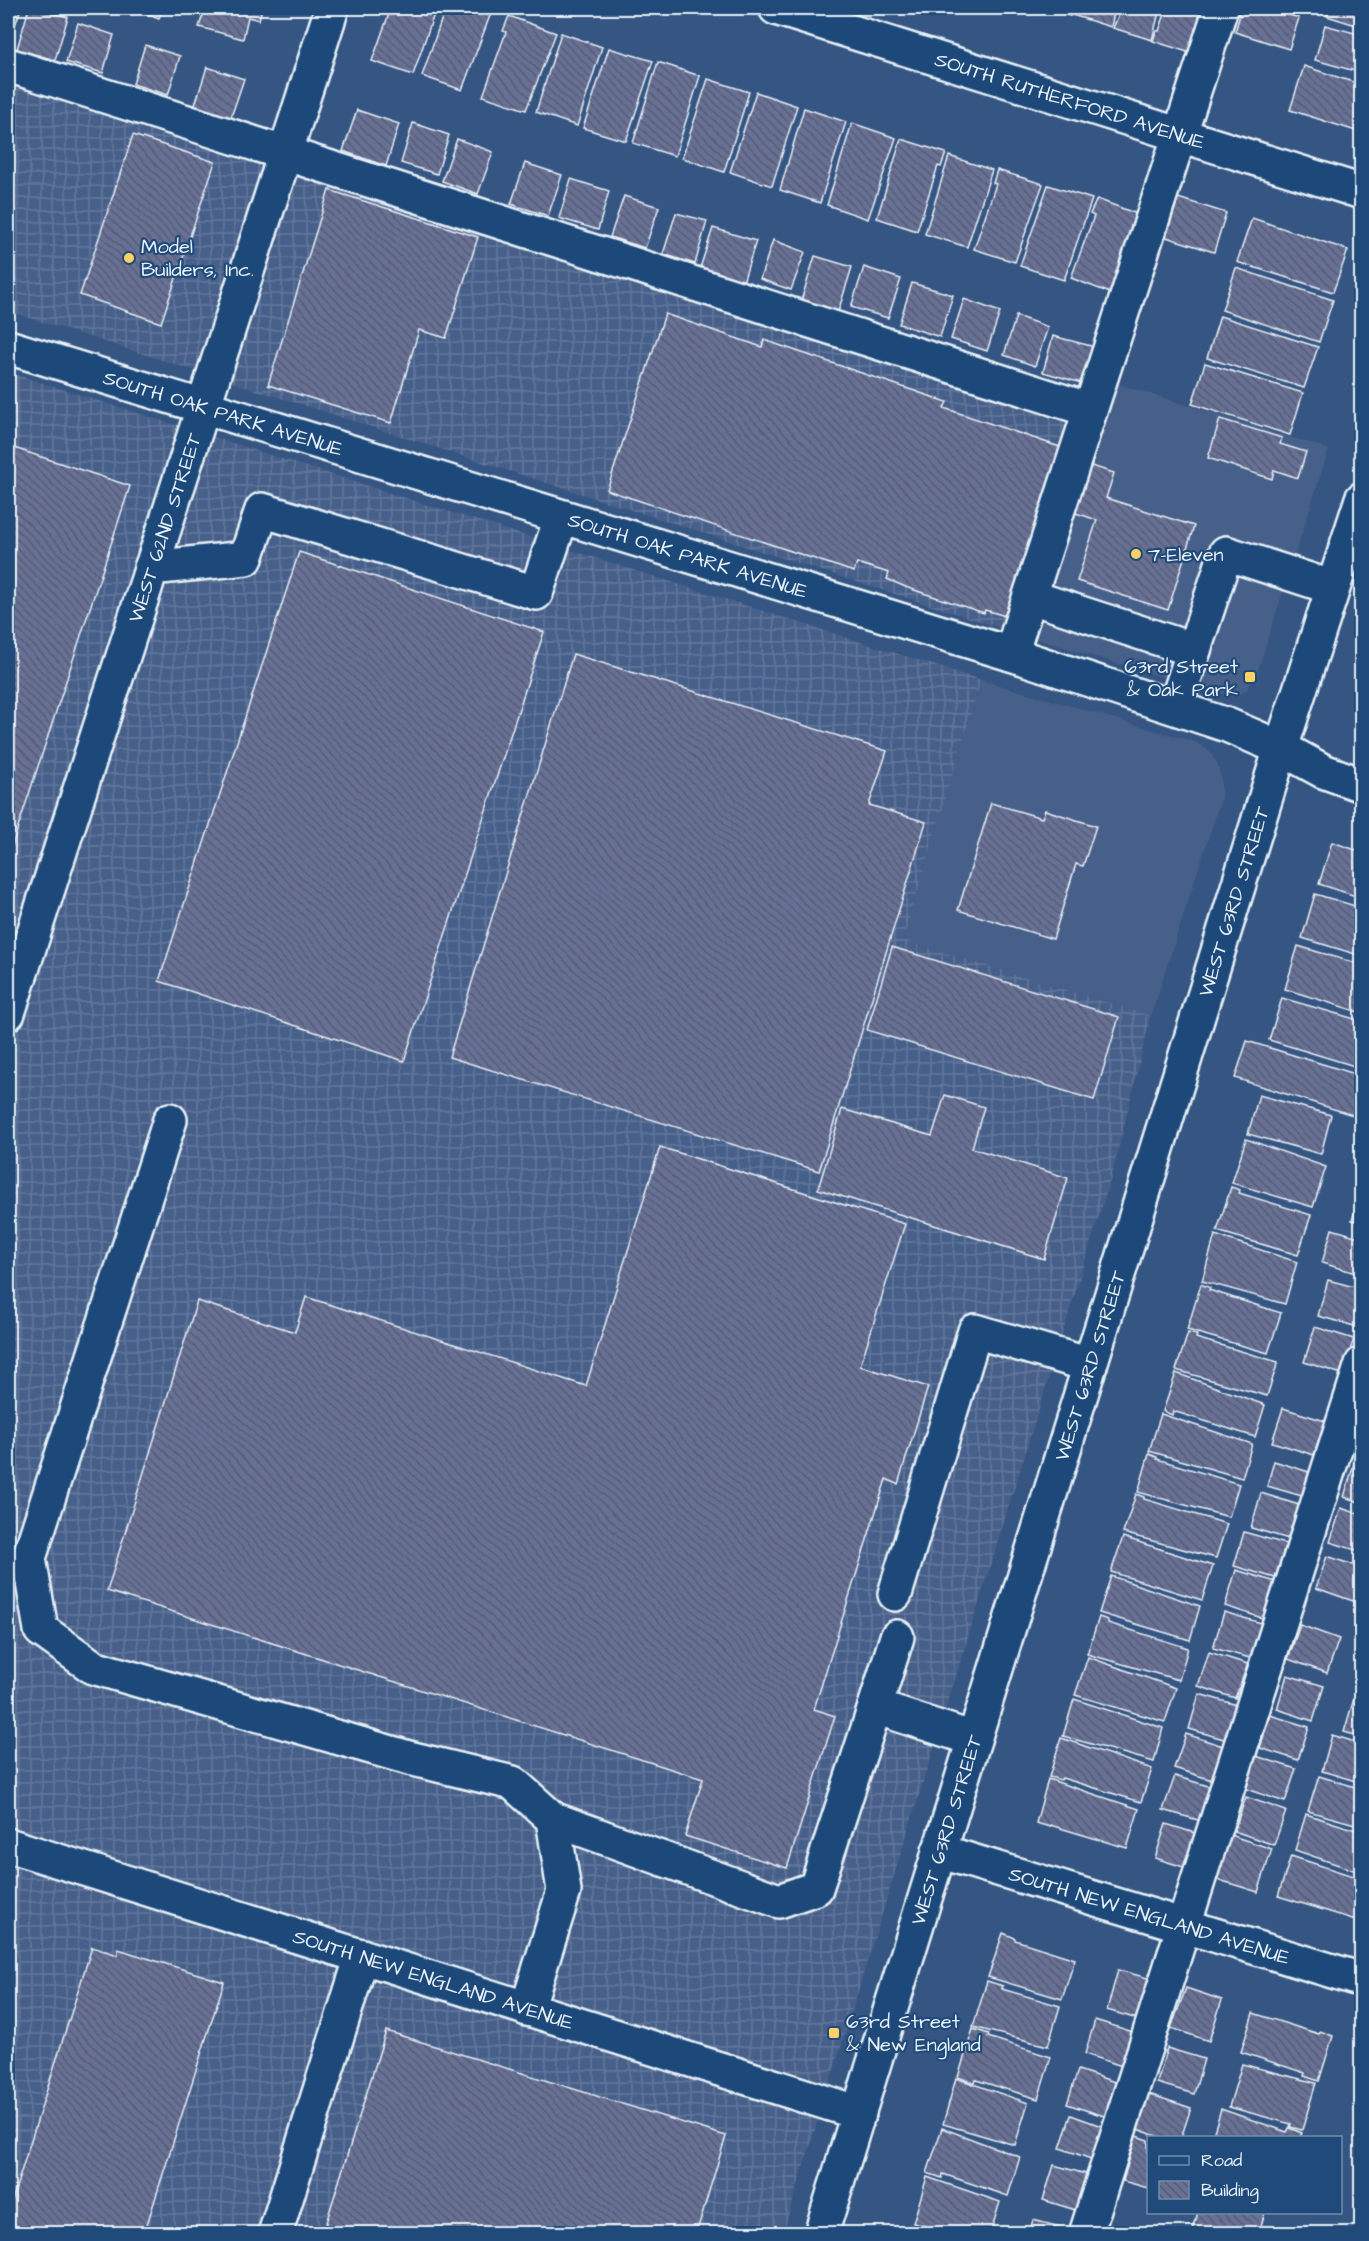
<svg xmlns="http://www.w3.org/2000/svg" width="1369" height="2241" font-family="'Architects Daughter',sans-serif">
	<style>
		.built { fill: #47608a }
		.industrial { fill: url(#industrial-grid) }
		.building { fill: url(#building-back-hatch); stroke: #e8f1f8; stroke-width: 1.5 }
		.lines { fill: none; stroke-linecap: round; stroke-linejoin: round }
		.minor-casing { stroke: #e8f1f8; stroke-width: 38 }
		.major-casing { stroke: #e8f1f8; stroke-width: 38 }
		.minor { stroke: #1f4a7a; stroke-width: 33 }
		.major { stroke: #1f4a7a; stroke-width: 33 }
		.poi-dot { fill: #ffd166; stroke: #1f4a7a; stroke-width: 2 }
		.labels { text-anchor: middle; stroke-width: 4.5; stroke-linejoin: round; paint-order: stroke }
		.street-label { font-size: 20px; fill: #e8f1f8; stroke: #1f4a7a }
		.poi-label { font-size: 20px; fill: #e8f1f8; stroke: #1f4a7a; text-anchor: start }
	</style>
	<defs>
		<pattern id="industrial-grid" width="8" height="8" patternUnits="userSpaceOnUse" patternTransform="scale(1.5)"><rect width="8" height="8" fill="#47608a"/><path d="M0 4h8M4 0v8" fill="none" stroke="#62779b"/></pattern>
		<pattern id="building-back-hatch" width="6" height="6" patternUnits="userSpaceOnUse" patternTransform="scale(1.5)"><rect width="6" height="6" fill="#687096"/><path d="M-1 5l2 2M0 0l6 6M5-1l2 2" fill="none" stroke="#575c70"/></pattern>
	</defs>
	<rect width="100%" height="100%" fill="#355582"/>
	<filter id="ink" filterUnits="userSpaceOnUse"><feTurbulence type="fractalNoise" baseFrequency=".0167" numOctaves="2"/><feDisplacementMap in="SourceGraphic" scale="12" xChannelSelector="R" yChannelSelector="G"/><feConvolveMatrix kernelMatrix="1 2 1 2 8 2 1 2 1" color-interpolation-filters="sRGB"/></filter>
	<g filter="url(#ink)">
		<g class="built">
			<path d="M 1105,380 L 1329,449 L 1257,673 L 1247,689 L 1238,695 L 1212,692 L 1023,635 Z"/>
			<path d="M 981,680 L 1195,742 L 1209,751 L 1217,763 L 1221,778 L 1221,799 L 1151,1016 L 903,940 Z"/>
		</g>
		<g class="industrial">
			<path d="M 8,73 L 1094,413 L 1023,635 L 8,311 Z"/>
			<path d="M 8,372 L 981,680 L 903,940 L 1151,1016 L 1113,1171 L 783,2233 L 8,2233 Z"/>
		</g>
		<g class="building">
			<path d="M 8,8 L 21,8 L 9,43 L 8,42 Z"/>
			<path d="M 29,8 L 68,17 L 55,60 L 17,49 Z"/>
			<path d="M 141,8 L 163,8 L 159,18 L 140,11 Z"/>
			<path d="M 205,8 L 262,8 L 259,20 L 248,17 L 243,39 L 199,27 Z"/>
			<path d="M 391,8 L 440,8 L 438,12 L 435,11 L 413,75 L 372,61 Z"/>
			<path d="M 443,8 L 477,8 L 491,13 L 462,90 L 422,76 L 444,12 L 441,11 Z"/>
			<path d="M 1043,8 L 1073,8 L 1070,16 Z"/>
			<path d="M 1074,8 L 1115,8 L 1111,27 L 1072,15 Z"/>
			<path d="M 1122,8 L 1160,8 L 1152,40 L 1113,28 Z"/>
			<path d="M 1167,8 L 1203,8 L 1191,53 L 1153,41 L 1156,31 L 1159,31 Z"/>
			<path d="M 1242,8 L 1267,8 L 1299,18 L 1289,49 L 1235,32 Z"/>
			<path d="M 1330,8 L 1362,8 L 1362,27 L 1327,16 Z"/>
			<path d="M 509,16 L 556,33 L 526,110 L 483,96 L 506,32 L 503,31 Z"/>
			<path d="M 78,23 L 114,35 L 103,73 L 66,62 Z"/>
			<path d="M 1325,25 L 1362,35 L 1362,73 L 1315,60 Z"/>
			<path d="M 561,33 L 602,47 L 577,126 L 536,112 Z"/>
			<path d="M 145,45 L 180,56 L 168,95 L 133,84 Z"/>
			<path d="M 609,48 L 653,61 L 626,141 L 583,128 Z"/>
			<path d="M 658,62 L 700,76 L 675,156 L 633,143 Z"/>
			<path d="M 1304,66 L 1362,85 L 1362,133 L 1290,110 Z"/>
			<path d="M 207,67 L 244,79 L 230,120 L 194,108 Z"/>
			<path d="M 708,79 L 749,92 L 724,172 L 682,158 Z"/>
			<path d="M 756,92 L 797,106 L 772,186 L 730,172 Z"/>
			<path d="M 804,108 L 846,122 L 820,203 L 780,190 Z"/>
			<path d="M 357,110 L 399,124 L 386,166 L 343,151 Z"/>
			<path d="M 413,123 L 449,135 L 437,174 L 401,163 Z"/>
			<path d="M 852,123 L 896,138 L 868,219 L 827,205 Z"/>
			<path d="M 133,135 L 215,162 L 161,323 L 80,295 Z"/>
			<path d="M 457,139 L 493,152 L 478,194 L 442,181 Z"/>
			<path d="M 901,139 L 946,153 L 941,167 L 938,166 L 917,231 L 877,218 Z"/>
			<path d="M 949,156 L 992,170 L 967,247 L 925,234 Z"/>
			<path d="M 525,163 L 562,175 L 548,216 L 511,204 Z"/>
			<path d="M 997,170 L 1043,184 L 1015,262 L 974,249 L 996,184 L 993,183 Z"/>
			<path d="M 571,179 L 609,191 L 598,230 L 559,218 Z"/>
			<path d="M 1048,185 L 1092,199 L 1064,280 L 1020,266 Z"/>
			<path d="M 329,190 L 478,237 L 446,338 L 419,330 L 391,423 L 268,385 Z"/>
			<path d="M 624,196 L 659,207 L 645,248 L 610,237 Z"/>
			<path d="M 1178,198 L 1226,213 L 1214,252 L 1166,237 Z"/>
			<path d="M 1097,199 L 1140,215 L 1110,293 L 1071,278 L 1094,216 L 1090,214 Z"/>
			<path d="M 676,213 L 707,221 L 695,264 L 663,254 Z"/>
			<path d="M 1252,218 L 1348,250 L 1333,292 L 1237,262 Z"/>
			<path d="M 713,228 L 756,241 L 743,282 L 700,268 Z"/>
			<path d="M 773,240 L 805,252 L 791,290 L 760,279 Z"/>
			<path d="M 815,256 L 852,267 L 838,312 L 801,301 Z"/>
			<path d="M 864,267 L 901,279 L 888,318 L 851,307 Z"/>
			<path d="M 1236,268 L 1333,300 L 1319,342 L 1222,310 Z"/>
			<path d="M 912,283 L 953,295 L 940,337 L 899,324 Z"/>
			<path d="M 964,299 L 1000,312 L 987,351 L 951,339 Z"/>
			<path d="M 665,314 L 762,347 L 764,340 L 947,402 L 944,408 L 1066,449 L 1009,617 L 985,610 L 984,613 L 908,588 L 887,579 L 889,573 L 857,563 L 854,572 L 607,490 Z"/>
			<path d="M 1016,316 L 1048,327 L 1035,366 L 1004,355 Z"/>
			<path d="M 1220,316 L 1318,347 L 1304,388 L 1207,358 Z"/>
			<path d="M 1053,336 L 1095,347 L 1085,384 L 1043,372 Z"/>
			<path d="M 1205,363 L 1303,393 L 1290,435 L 1192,404 Z"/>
			<path d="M 1220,419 L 1282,438 L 1280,444 L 1306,452 L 1298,478 L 1274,470 L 1272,479 L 1208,458 Z"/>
			<path d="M 8,446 L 130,486 L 8,858 Z"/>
			<path d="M 1085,464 L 1114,473 L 1106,498 L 1194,526 L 1168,610 L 1077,581 L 1097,520 L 1070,511 Z"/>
			<path d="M 299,552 L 544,632 L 404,1061 L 159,981 Z"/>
			<path d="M 573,654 L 887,751 L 869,805 L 926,822 L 819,1171 L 449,1057 Z"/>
			<path d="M 991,803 L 1042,818 L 1045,810 L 1096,826 L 1083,866 L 1076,864 L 1053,939 L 958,910 Z"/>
			<path d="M 1332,842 L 1362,852 L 1362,898 L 1319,884 Z"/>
			<path d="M 1315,894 L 1362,908 L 1362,956 L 1302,938 Z"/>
			<path d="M 1298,946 L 1362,965 L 1362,1013 L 1285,989 Z"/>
			<path d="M 892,947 L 1119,1017 L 1094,1100 L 867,1030 Z"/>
			<path d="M 1282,998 L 1362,1021 L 1361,1068 L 1269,1040 Z"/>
			<path d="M 1247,1041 L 1362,1076 L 1362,1118 L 1235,1078 Z"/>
			<path d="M 945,1095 L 984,1107 L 972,1148 L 1068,1178 L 1044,1259 L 818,1189 L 842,1109 L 932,1136 Z"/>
			<path d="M 1259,1095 L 1331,1115 L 1321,1154 L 1248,1134 Z"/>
			<path d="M 1246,1139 L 1326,1167 L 1313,1207 L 1232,1183 Z"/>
			<path d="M 660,1147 L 905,1224 L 860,1366 L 928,1387 L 898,1484 L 886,1479 L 814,1709 L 835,1716 L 787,1868 L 685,1836 L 703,1779 L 107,1591 L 197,1301 L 295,1332 L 306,1297 L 586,1386 Z"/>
			<path d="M 1231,1187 L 1240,1190 L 1239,1193 L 1311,1215 L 1298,1255 L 1217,1231 Z"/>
			<path d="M 1362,1191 L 1362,1223 L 1352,1220 Z"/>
			<path d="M 1332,1229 L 1362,1238 L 1362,1275 L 1322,1263 Z"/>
			<path d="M 1215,1235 L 1297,1262 L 1285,1304 L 1202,1281 Z"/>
			<path d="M 1328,1280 L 1362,1289 L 1362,1313 L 1358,1327 L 1318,1316 Z"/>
			<path d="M 1201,1284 L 1210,1288 L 1209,1290 L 1281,1313 L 1268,1353 L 1187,1330 Z"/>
			<path d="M 1315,1327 L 1354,1339 L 1342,1374 L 1304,1362 Z"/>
			<path d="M 1188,1333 L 1197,1335 L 1196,1338 L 1278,1362 L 1267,1396 L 1176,1370 Z"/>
			<path d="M 1176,1373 L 1265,1405 L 1255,1437 L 1173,1411 L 1172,1415 L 1163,1411 Z"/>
			<path d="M 1283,1408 L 1325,1421 L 1314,1455 L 1272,1442 Z"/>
			<path d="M 1161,1414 L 1252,1444 L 1242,1478 L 1149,1451 Z"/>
			<path d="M 1149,1454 L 1157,1457 L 1157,1459 L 1239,1484 L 1229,1517 L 1138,1492 Z"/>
			<path d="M 1356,1457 L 1362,1459 L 1362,1503 L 1344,1497 Z"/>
			<path d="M 1274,1461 L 1309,1472 L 1302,1496 L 1267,1486 Z"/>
			<path d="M 1261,1493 L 1299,1505 L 1289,1539 L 1251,1528 Z"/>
			<path d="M 1136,1494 L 1144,1497 L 1144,1499 L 1227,1524 L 1216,1558 L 1123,1533 Z"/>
			<path d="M 1341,1508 L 1362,1515 L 1362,1552 L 1330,1542 Z"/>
			<path d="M 1244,1532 L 1286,1544 L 1275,1578 L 1234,1566 Z"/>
			<path d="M 1123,1537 L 1213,1566 L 1202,1600 L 1111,1572 Z"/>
			<path d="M 1327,1556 L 1362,1568 L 1362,1588 L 1356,1602 L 1316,1588 Z"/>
			<path d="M 1236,1570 L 1276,1582 L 1265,1619 L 1225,1606 Z"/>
			<path d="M 1111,1576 L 1200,1606 L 1190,1640 L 1099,1613 Z"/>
			<path d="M 1224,1612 L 1261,1623 L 1250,1658 L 1213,1648 Z"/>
			<path d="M 1099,1617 L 1108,1620 L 1108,1623 L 1188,1648 L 1179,1680 L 1087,1654 Z"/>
			<path d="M 1300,1625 L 1339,1639 L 1327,1673 L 1288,1659 Z"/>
			<path d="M 1209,1652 L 1248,1664 L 1235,1698 L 1198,1686 Z"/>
			<path d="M 1088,1657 L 1176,1688 L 1165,1722 L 1075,1695 Z"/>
			<path d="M 1287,1675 L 1324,1686 L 1313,1721 L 1277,1709 Z"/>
			<path d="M 1356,1692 L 1362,1693 L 1362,1737 L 1344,1732 Z"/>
			<path d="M 1199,1694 L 1237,1705 L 1227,1740 L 1189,1729 Z"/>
			<path d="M 1074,1699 L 1163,1728 L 1154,1762 L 1063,1736 Z"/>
			<path d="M 1270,1715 L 1309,1727 L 1298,1760 L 1260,1748 Z"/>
			<path d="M 1186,1734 L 1223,1746 L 1212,1780 L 1174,1768 Z"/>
			<path d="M 1332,1735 L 1362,1744 L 1362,1783 L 1322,1771 Z"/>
			<path d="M 1061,1738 L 1152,1769 L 1141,1802 L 1062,1778 L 1061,1780 L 1049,1777 Z"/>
			<path d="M 1256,1756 L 1296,1769 L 1285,1802 L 1246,1789 Z"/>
			<path d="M 1175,1776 L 1215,1788 L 1205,1822 L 1163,1810 Z"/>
			<path d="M 1319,1776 L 1362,1789 L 1362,1826 L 1308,1811 Z"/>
			<path d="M 1048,1779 L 1139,1809 L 1127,1848 L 1050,1825 L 1050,1827 L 1036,1823 Z"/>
			<path d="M 1246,1797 L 1286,1811 L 1274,1845 L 1234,1831 Z"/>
			<path d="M 1306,1814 L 1362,1832 L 1362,1873 L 1295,1850 Z"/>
			<path d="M 1166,1824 L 1198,1834 L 1187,1868 L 1155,1858 Z"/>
			<path d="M 1230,1835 L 1272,1849 L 1258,1892 L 1216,1879 Z"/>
			<path d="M 1291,1856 L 1362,1879 L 1362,1922 L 1278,1896 Z"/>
			<path d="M 1003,1933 L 1015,1938 L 1015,1940 L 1075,1959 L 1062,1999 L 988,1977 Z"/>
			<path d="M 92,1947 L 118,1955 L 118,1949 L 224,1982 L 144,2234 L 8,2234 L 8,2213 Z"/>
			<path d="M 1118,1970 L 1155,1980 L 1144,2021 L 1107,2010 Z"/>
			<path d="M 987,1981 L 1003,1986 L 1002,1989 L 1060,2006 L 1048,2046 L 973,2027 Z"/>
			<path d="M 1186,1988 L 1222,2000 L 1209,2041 L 1171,2028 Z"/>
			<path d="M 1253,2013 L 1319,2034 L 1320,2031 L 1333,2036 L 1319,2081 L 1304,2076 L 1305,2073 L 1241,2052 Z"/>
			<path d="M 1095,2020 L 1133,2032 L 1122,2066 L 1085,2054 Z"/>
			<path d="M 973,2029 L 989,2034 L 988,2037 L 1051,2057 L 1038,2099 L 976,2080 L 975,2083 L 958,2077 Z"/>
			<path d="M 386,2031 L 726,2136 L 696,2234 L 350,2234 L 325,2226 Z"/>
			<path d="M 1167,2048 L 1204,2059 L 1194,2094 L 1157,2083 Z"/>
			<path d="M 1242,2064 L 1316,2083 L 1302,2130 L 1290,2127 L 1291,2124 L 1229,2107 Z"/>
			<path d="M 1078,2070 L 1121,2084 L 1110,2118 L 1067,2104 Z"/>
			<path d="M 956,2078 L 1028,2103 L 1015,2145 L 943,2124 Z"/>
			<path d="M 1149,2094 L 1191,2108 L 1181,2138 L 1162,2138 L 1137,2129 Z"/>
			<path d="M 1221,2109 L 1287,2132 L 1289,2128 L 1302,2133 L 1300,2138 L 1212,2138 Z"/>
			<path d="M 1071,2115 L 1104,2127 L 1094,2160 L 1060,2148 Z"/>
			<path d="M 942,2128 L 1020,2157 L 1008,2196 L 943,2174 L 942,2178 L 927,2173 Z"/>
			<path d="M 1136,2136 L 1148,2140 L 1148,2188 L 1123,2181 Z"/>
			<path d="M 1054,2165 L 1093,2176 L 1082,2212 L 1043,2200 Z"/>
			<path d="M 927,2177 L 1000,2202 L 990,2234 L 958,2234 L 913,2223 Z"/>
			<path d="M 1198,2212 L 1265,2212 L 1260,2229 L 1268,2230 L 1267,2234 L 1192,2234 Z"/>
			<path d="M 1033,2220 L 1072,2230 L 1071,2234 L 1029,2234 Z"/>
			<path d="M 910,2225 L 927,2230 L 929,2234 L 908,2234 Z"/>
		</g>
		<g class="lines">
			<defs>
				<g id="minor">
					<path id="s1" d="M 776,8 L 1362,192"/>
					<path d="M 8,65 L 1090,410"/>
					<path id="s2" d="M 8,347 L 1011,654 L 1227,725 L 1281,748 L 1323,771 L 1362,785"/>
					<path d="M 151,568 L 246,558 L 262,510 L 536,593 L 561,518"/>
					<path d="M 1031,597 L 1194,650"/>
					<path d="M 1011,654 L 1221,8"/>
					<path d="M 1175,707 L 1226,553 L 1331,587"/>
					<path id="s3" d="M 8,1013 L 332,8"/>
					<path d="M 170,1120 L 29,1558 L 41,1630 L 93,1667 L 409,1758 L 513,1783 L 553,1819 L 564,1891 L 527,2009"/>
					<path d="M 895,1594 L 975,1331 L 1090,1365"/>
					<path d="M 897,1637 L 875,1707 L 974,1739"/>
					<path d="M 553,1819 L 779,1901 L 816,1888 L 875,1707"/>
					<path id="s4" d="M 8,1845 L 859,2113"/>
					<path id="s5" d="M 939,1851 L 1362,1980"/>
					<path d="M 275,2234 L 362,1956"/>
					<path d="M 1086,2234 L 1362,1364"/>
				</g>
				<g id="major">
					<path id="s6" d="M 821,2234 L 1281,748 L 1362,499"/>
				</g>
			</defs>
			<use href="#minor" class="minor-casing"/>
			<use href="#major" class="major-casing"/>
			<use href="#minor" class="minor"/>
			<use href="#major" class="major"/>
		</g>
	</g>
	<g class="poi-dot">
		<circle cx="129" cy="258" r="6"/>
		<circle cx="1136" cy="554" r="6"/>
		<rect x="1244" y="671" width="12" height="12" rx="3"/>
		<rect x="828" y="2027" width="12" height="12" rx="3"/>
	</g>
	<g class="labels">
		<g class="street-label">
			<text dy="7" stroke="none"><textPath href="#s1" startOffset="308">SOUTH RUTHERFORD AVENUE</textPath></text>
			<text dy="7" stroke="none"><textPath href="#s2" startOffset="225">SOUTH OAK PARK AVENUE</textPath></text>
			<text dy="7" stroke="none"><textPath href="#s3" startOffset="510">WEST 62ND STREET</textPath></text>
			<text dy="7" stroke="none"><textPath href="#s2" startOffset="711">SOUTH OAK PARK AVENUE</textPath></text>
			<text dy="7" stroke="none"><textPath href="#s6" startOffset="1395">WEST 63RD STREET</textPath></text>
			<text dy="7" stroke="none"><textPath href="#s6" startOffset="909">WEST 63RD STREET</textPath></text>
			<text dy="7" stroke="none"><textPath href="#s6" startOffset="423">WEST 63RD STREET</textPath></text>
			<text dy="7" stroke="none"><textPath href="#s5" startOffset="220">SOUTH NEW ENGLAND AVENUE</textPath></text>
			<text dy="7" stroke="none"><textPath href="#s4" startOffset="446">SOUTH NEW ENGLAND AVENUE</textPath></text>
		</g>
		<g class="poi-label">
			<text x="141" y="253">Model<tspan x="141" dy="23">Builders, Inc.</tspan></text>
			<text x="1148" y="561">7-Eleven</text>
			<text x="1238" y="673" text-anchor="end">63rd Street<tspan x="1238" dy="23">&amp; Oak Park</tspan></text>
			<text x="846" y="2028">63rd Street<tspan x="846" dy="23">&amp; New England</tspan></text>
		</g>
	</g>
	<rect width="1369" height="2241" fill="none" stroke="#1f4a7a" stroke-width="30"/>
	<rect x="15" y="15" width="1339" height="2211" fill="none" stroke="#e8f1f8" stroke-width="2" filter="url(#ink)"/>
	<rect x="1147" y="2136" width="195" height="78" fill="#1f4a7a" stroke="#6f8dac" stroke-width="1.5"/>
	<rect x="1159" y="2156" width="30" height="9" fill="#1f4a7a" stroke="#6f8dac" stroke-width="1.5"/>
	<text x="1201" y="2166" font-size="18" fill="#e8f1f8">Road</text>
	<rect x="1159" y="2181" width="30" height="18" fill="url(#building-back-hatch)" stroke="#6f8dac" stroke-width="1.5"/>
	<text x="1201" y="2196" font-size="18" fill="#e8f1f8">Building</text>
</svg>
